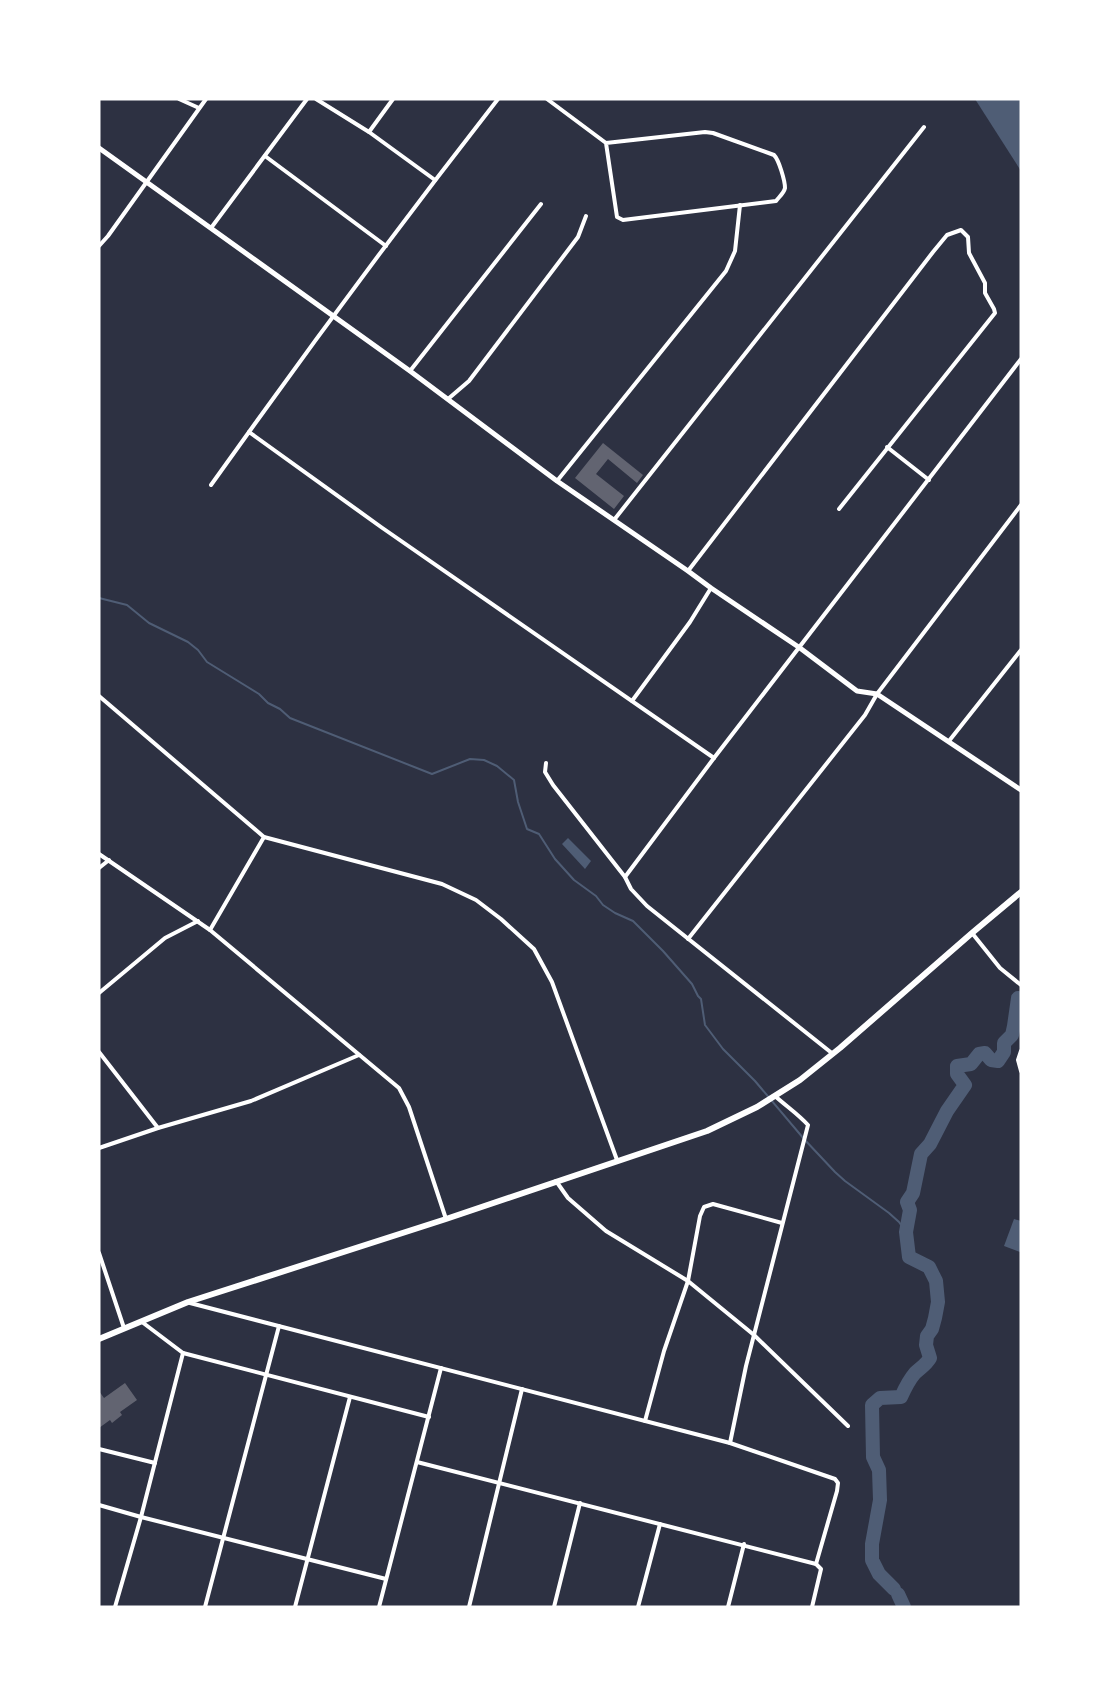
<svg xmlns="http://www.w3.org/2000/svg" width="1120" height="1706" font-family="Poppins,sans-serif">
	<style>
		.water { fill: #4f5d75 }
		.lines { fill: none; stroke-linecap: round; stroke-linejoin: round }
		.stream { stroke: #4f5d75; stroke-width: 2 }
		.river { stroke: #4f5d75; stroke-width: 14 }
		.building { fill: #626471 }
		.minor { stroke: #fff; stroke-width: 4 }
		.tertiary { stroke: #fff; stroke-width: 5 }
		.secondary { stroke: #fff; stroke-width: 6 }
	</style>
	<rect width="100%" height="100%" fill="#2d3142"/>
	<g class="water">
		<path d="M 975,99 L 1021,99 L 1021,171 Z"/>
		<path d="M 568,838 L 591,861 L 585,869 L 562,844 Z"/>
		<path d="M 1014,1219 L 1021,1221 L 1020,1252 L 1004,1246 Z"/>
	</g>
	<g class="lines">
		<g class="stream">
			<path d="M 99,598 L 127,605 L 149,623 L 188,642 L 198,650 L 207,662 L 259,694 L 268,703 L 280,709 L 290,718 L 432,774 L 470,759 L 484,760 L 497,766 L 514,780 L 518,802 L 527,829 L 539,834 L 555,859 L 574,880 L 596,896 L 603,905 L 615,913 L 633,921 L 663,951 L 692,984 L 698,996 L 701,999 L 705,1025 L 723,1049 L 755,1081 L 804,1139 L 835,1172 L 845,1181 L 889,1213 L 899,1222 L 906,1232"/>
			<path d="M 1018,998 L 1021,994"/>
		</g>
		<g class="river">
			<path d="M 894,1589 L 879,1574 L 872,1560 L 872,1544 L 880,1500 L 879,1470 L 873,1457 L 872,1405 L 880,1398 L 901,1397 C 905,1388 909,1380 915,1373 C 920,1368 926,1365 930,1358 L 926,1345 L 927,1336 L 932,1329 L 935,1318 L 938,1302 L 936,1281 L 929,1267 L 909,1257 L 906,1232 L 910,1210 L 907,1202 L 913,1193 L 921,1154 L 930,1144 L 947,1111 L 965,1085 L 957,1074 L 957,1066 L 971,1064 L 979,1054 L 985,1053 L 991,1060 L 998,1061 L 1004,1052 L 1004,1043 L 1012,1035 L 1014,1026 L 1018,998"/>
			<path d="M 898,1594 L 904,1607"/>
		</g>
	</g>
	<g class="building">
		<path d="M 603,443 L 643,475 L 637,483 L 608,459 L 596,474 L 624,496 L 614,509 L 575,478 Z"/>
		<path d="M 125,1383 L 137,1400 L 120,1412 L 122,1415 L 112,1423 L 110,1420 L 99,1428 L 100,1401 L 99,1391 L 104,1398 Z"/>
	</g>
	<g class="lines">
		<g class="minor">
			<path d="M 179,99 L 199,108"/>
			<path d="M 316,99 L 369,132 L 435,180"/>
			<path d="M 547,99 L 606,143 L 617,217 L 623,220 L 776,201 C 779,197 784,193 785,188 C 785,181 779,160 774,155 L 713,133 L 705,132 L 606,143"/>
			<path d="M 369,132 L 393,99"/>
			<path d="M 265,156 L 386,246"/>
			<path d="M 211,228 L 307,99"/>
			<path d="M 99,246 L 108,236 L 206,99"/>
			<path d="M 410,371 L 541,204"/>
			<path d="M 448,399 L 469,381 L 578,237 L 586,216"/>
			<path d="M 249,432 C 330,319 413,208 498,99"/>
			<path d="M 887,447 L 929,480"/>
			<path d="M 557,481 L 726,271 L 735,251 L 740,205"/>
			<path d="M 211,485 L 249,432 L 381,527 L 714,758"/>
			<path d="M 614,520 L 924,127"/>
			<path d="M 688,571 L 933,252 L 947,235 L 961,230 L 968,237 L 969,253 L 985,283 L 985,293 L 994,309 L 995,313 L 839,509"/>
			<path d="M 99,696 L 264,837 L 442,884 L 476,900 L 501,919 L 534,949 L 552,982 L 617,1160"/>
			<path d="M 632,701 L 690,622 L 711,588"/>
			<path d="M 949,741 L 1021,650"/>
			<path d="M 546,763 L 545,772 L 553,785 L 625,877 L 631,889 L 647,906 L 833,1054"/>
			<path d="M 99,854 L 210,930 L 399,1088 L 409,1107 L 446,1219"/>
			<path d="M 99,868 L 109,860"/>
			<path d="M 625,877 L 714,758 L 1021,359"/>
			<path d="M 210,930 L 264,837"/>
			<path d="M 972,933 L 1000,968 L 1021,985"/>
			<path d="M 688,939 L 865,715 L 877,694 L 1021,505"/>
			<path d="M 99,993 L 165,938 L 198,921"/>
			<path d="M 1021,1051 L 1018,1060 L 1021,1071"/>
			<path d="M 99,1052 L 158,1128"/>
			<path d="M 99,1148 L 158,1128 L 251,1101 L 359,1055"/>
			<path d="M 556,1181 L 568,1198 L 606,1231 L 688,1281 L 754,1335 L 848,1426"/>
			<path d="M 99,1253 L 124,1328"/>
			<path d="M 190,1303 L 730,1443 L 835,1479 L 838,1483 L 837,1491 L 816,1564"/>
			<path d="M 142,1322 L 183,1353 L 429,1417"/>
			<path d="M 645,1421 L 664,1351 L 688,1281 L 700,1216 L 704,1207 L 713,1204 L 782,1223"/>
			<path d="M 730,1443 L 746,1366 L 808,1125 C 798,1114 786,1106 775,1096"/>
			<path d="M 99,1449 L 155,1463"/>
			<path d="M 417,1462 L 816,1564 L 821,1569 L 812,1607"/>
			<path d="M 99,1505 L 141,1517 L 386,1579"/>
			<path d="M 115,1607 L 141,1517 L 183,1353"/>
			<path d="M 205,1607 L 279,1326"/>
			<path d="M 295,1607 L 350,1397"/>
			<path d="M 379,1607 L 441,1368"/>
			<path d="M 469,1607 L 522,1389"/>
			<path d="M 554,1607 L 580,1503"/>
			<path d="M 638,1607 L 660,1524"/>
			<path d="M 728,1607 L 744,1544"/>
		</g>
		<path class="tertiary" d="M 99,148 L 410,371 L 557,481 L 688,571 L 711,588 L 800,648 L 857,691 L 877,694 L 1021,790"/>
		<path class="secondary" d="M 99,1339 L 188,1302 L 446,1219 L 707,1131 L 757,1107 L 800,1080 L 840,1048 L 972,933 L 1021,892"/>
	</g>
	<rect width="1120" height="1706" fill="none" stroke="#ffffff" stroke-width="201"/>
</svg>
